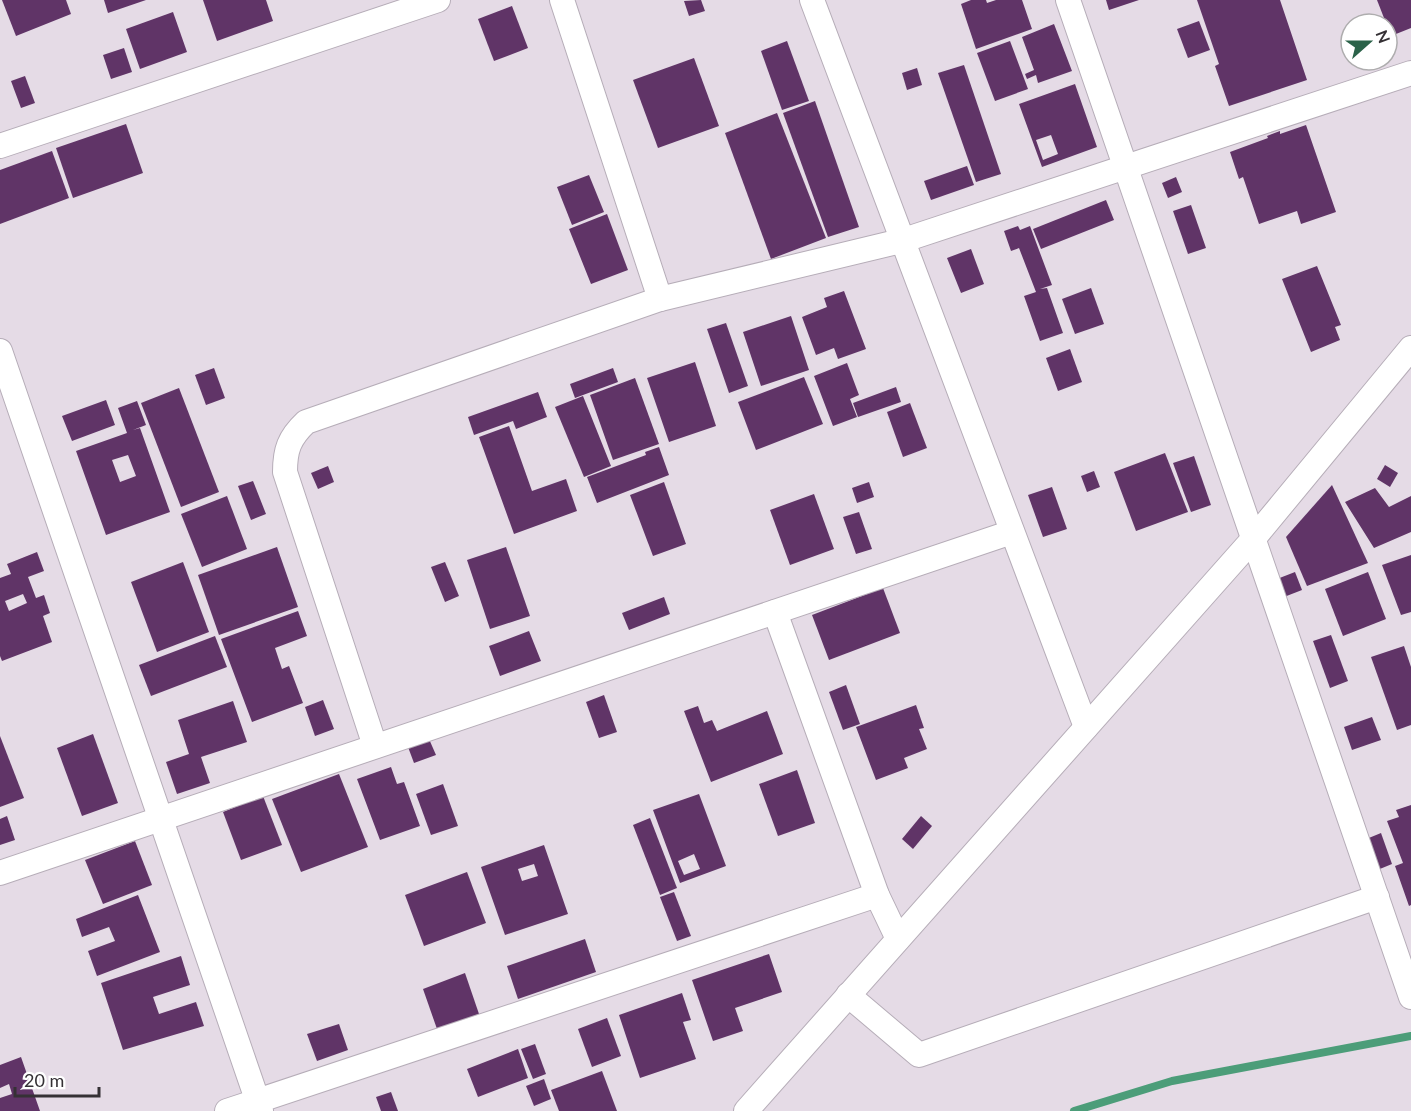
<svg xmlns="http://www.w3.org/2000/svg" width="1411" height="1111" font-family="Lato,sans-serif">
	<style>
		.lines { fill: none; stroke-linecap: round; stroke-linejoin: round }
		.stream { stroke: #4c9d79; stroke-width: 8 }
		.building { fill: #603467; fill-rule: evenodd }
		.street-casing { stroke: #b6adb8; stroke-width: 26 }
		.street { stroke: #fff; stroke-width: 24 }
	</style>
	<rect width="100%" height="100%" fill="#e5dbe6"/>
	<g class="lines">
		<path class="stream" d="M 1074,1111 L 1172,1081 L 1411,1036"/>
	</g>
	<g class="building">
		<path d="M 2,0 L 66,0 L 71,14 L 16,36 Z"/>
		<path d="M 104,0 L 146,0 L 108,13 Z"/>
		<path d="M 203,0 L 266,0 L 273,21 L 217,41 Z"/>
		<path d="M 701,0 L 705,11 L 689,16 L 684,1 Z"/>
		<path d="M 971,0 L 986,0 L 987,3 L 996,0 L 1022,0 L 1032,29 L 976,49 L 961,4 Z"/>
		<path d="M 1106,0 L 1139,0 L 1109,10 Z"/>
		<path d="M 1197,0 L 1280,0 L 1307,80 L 1229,106 L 1215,66 L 1219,64 Z"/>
		<path d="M 1377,0 L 1411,0 L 1411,28 L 1391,36 Z"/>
		<path d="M 512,6 L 528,48 L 494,61 L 478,19 Z"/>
		<path d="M 173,12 L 187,52 L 140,69 L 126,29 Z"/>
		<path d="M 1199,21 L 1210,50 L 1188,58 L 1177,29 Z"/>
		<path d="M 1054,24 L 1072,71 L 1038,83 L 1036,75 L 1027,79 L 1025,74 L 1034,70 L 1022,37 Z"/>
		<path d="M 787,41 L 809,101 L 782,110 L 761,51 Z"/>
		<path d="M 1010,41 L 1028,89 L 995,101 L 977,53 Z"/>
		<path d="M 124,48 L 132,72 L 111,79 L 103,55 Z"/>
		<path d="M 694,58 L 719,126 L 658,148 L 633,80 Z"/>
		<path d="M 964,65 L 1001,174 L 976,182 L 938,73 Z"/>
		<path d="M 917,68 L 922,85 L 907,90 L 902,73 Z"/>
		<path d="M 25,76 L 35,103 L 21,108 L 11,81 Z"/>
		<path d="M 1075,84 L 1097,147 L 1042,167 L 1019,104 ZM 1051,135 L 1058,154 L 1043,160 L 1036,140 Z"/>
		<path d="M 815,101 L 859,227 L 828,237 L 783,113 Z"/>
		<path d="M 777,113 L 826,238 L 771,259 L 725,133 Z"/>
		<path d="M 126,124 L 143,173 L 73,198 L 56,148 Z"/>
		<path d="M 1306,125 L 1336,212 L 1301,224 L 1297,211 L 1259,224 L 1243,177 L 1239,179 L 1230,152 L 1268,138 L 1267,136 L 1280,131 L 1280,134 Z"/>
		<path d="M 52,151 L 69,198 L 0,224 L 0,170 Z"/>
		<path d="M 967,166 L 974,185 L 931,200 L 924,181 Z"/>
		<path d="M 589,175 L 604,212 L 572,225 L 557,187 Z"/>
		<path d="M 1176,177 L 1182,192 L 1168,198 L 1162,183 Z"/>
		<path d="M 1106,200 L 1114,220 L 1041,249 L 1033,229 Z"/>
		<path d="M 1191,205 L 1206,248 L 1188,254 L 1173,211 Z"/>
		<path d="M 607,214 L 628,270 L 591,284 L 569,229 Z"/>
		<path d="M 1018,226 L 1020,230 L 1030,226 L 1052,285 L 1040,289 L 1047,288 L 1063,333 L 1040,341 L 1024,296 L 1036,292 L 1019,248 L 1011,251 L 1004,231 Z"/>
		<path d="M 971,249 L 984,284 L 961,293 L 947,258 Z"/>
		<path d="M 1317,266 L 1341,325 L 1335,327 L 1340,340 L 1311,352 L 1282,279 Z"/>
		<path d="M 1091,288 L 1104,324 L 1075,334 L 1062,299 Z"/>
		<path d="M 844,291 L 866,349 L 838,359 L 834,348 L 816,355 L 802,317 L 827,307 L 824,298 Z"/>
		<path d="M 791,316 L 809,370 L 761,386 L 743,332 Z"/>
		<path d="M 726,323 L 748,386 L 729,393 L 707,329 Z"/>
		<path d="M 1070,349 L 1082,382 L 1058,391 L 1046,358 Z"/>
		<path d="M 695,362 L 716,426 L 669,442 L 647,378 Z"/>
		<path d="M 847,363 L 859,395 L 850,399 L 857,417 L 833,426 L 814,376 Z"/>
		<path d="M 214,368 L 225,398 L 206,405 L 195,375 Z"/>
		<path d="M 613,368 L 618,382 L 575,398 L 570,384 Z"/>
		<path d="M 804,377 L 823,424 L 756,450 L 738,402 Z"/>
		<path d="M 635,378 L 659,444 L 613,460 L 590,395 Z"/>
		<path d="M 896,387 L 901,402 L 858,417 L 853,403 Z"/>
		<path d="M 179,388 L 219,492 L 181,507 L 141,403 Z"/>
		<path d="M 538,392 L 547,417 L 516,429 L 513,421 L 474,435 L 468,417 Z"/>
		<path d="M 583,396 L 611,466 L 584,477 L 555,407 Z"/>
		<path d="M 106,400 L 115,425 L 72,441 L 62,416 Z"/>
		<path d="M 137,401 L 146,425 L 133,430 L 140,428 L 170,512 L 106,535 L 76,451 L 127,433 L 118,408 ZM 128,455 L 136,476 L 120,482 L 112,460 Z"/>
		<path d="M 910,403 L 927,448 L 903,457 L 887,412 Z"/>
		<path d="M 509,426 L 532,491 L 566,479 L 577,511 L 514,534 L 479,437 Z"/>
		<path d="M 659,447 L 669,475 L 597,503 L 587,477 L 646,455 L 645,452 Z"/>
		<path d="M 1165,453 L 1188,512 L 1136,531 L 1114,472 Z"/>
		<path d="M 1194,456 L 1211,505 L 1191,512 L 1173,463 Z"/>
		<path d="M 1385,465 L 1398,473 L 1390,487 L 1377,479 Z"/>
		<path d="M 328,466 L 334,482 L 318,489 L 311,473 Z"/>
		<path d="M 1094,471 L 1100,487 L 1087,492 L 1081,476 Z"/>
		<path d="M 253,481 L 266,514 L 251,520 L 238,486 Z"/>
		<path d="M 664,482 L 686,544 L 653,556 L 630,495 Z"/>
		<path d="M 869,482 L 874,497 L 857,503 L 852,488 Z"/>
		<path d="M 1332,485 L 1368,563 L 1307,586 L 1286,537 Z"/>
		<path d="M 1052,487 L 1067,529 L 1043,537 L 1028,495 Z"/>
		<path d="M 1375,488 L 1389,507 L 1411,496 L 1411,532 L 1374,548 L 1345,502 Z"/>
		<path d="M 814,494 L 834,549 L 790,565 L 770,510 Z"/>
		<path d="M 227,496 L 247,549 L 202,567 L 181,514 Z"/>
		<path d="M 859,512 L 872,549 L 856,554 L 843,517 Z"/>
		<path d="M 277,547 L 298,607 L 219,635 L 198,575 Z"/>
		<path d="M 506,547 L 530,616 L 490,629 L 467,560 Z"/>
		<path d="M 37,552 L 44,571 L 28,577 L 36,598 L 44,595 L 50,613 L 43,616 L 52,642 L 2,661 L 0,656 L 0,578 L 11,574 L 7,564 ZM 23,594 L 27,603 L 9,611 L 5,601 Z"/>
		<path d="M 1411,555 L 1411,612 L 1401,615 L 1382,565 Z"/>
		<path d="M 183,562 L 209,632 L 157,652 L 131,582 Z"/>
		<path d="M 445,562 L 459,596 L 445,602 L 431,567 Z"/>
		<path d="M 1295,572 L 1302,590 L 1284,597 L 1277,579 Z"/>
		<path d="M 1368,572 L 1386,619 L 1343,636 L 1325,589 Z"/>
		<path d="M 883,588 L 900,633 L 829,660 L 812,615 Z"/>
		<path d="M 664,597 L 670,614 L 629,630 L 622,613 Z"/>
		<path d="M 298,611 L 307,636 L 275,648 L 282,669 L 289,666 L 303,703 L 252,722 L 221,639 Z"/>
		<path d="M 529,631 L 541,661 L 500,676 L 489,646 Z"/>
		<path d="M 1331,635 L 1348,681 L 1330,688 L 1313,641 Z"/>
		<path d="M 215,636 L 227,667 L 151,696 L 139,665 Z"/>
		<path d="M 1404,646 L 1411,667 L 1411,725 L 1397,730 L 1371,657 Z"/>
		<path d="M 846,685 L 860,724 L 843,730 L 829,692 Z"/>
		<path d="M 604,695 L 617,732 L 599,738 L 586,702 Z"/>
		<path d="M 323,700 L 334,729 L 315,736 L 305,707 Z"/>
		<path d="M 233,701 L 247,742 L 201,757 L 210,783 L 177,794 L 166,762 L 189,754 L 178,720 Z"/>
		<path d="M 916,705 L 924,728 L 919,729 L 927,749 L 904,758 L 908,768 L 876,780 L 856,727 Z"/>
		<path d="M 698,706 L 704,723 L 712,720 L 717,731 L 767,711 L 783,754 L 711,782 L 684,711 Z"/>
		<path d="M 1372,717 L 1381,740 L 1352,750 L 1344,727 Z"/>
		<path d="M 93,734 L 118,803 L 82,816 L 57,748 Z"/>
		<path d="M 0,736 L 24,798 L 0,807 Z"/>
		<path d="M 429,739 L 436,755 L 414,763 L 408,747 Z"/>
		<path d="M 391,767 L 397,784 L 404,782 L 420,826 L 380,840 L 357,779 Z"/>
		<path d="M 797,770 L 815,823 L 778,836 L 759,784 Z"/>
		<path d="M 339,774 L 368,847 L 301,872 L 272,799 Z"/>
		<path d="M 443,784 L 458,826 L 431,835 L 416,794 Z"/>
		<path d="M 699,794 L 726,866 L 680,883 L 653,810 ZM 694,854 L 700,869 L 684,875 L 678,861 Z"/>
		<path d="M 263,796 L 282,845 L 241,860 L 223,812 Z"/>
		<path d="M 1411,805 L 1411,905 L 1409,906 L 1395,866 L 1403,863 L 1387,821 L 1399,817 L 1396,810 Z"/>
		<path d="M 7,816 L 15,840 L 0,845 L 0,819 Z"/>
		<path d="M 921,816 L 932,826 L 913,849 L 902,839 Z"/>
		<path d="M 650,818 L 677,888 L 660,895 L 633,825 Z"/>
		<path d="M 1381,833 L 1392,864 L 1370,873 L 1359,842 Z"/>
		<path d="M 135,841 L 152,885 L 103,904 L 85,860 Z"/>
		<path d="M 544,845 L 568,914 L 505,935 L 481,867 ZM 534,864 L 538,876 L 522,881 L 518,869 Z"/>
		<path d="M 467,872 L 486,923 L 424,946 L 405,895 Z"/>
		<path d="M 674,892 L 691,936 L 677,941 L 660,897 Z"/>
		<path d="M 138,895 L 160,952 L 97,976 L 88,951 L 115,941 L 109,927 L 82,937 L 76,919 Z"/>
		<path d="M 585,939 L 596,972 L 518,999 L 507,966 Z"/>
		<path d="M 769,954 L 782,992 L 735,1008 L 743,1031 L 713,1041 L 692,980 Z"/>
		<path d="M 181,956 L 190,985 L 153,997 L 159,1014 L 196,1002 L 204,1026 L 123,1050 L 101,983 Z"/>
		<path d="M 465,973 L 479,1014 L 437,1029 L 423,989 Z"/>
		<path d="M 682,993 L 691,1020 L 683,1022 L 696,1059 L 640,1078 L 619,1015 Z"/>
		<path d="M 607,1018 L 621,1056 L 592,1067 L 578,1029 Z"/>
		<path d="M 339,1024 L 348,1050 L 317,1061 L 307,1034 Z"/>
		<path d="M 535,1044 L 546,1074 L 533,1079 L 521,1049 Z"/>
		<path d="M 518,1049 L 528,1078 L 478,1097 L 467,1069 Z"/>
		<path d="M 21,1057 L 40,1111 L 0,1111 L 0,1098 L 12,1094 L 9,1084 L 0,1088 L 0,1065 Z"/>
		<path d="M 602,1071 L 617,1111 L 559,1111 L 551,1090 Z"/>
		<path d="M 544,1079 L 551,1099 L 534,1106 L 526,1086 Z"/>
		<path d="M 391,1092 L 398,1111 L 381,1111 L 376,1097 Z"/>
	</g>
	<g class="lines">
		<defs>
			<g id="street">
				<path d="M 562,0 L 660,299"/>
				<path d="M 812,0 L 1086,727"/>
				<path d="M 1068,0 L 1411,997"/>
				<path d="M 0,146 L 438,0"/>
				<path d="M 0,351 L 261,1111"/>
				<path d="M 775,612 L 877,895 L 898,939"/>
				<path d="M 375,746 L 285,472 C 285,450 289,438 306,422 L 660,299 L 901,241 L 1411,73"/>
				<path d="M 0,873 L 1012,532"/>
				<path d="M 848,995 L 919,1055 L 1377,897"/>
				<path d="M 227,1111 L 877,895"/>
				<path d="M 746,1111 L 1254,538 L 1411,348"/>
			</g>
		</defs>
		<use href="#street" class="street-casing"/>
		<use href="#street" class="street"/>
	</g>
	<g transform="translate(1369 42) rotate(69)"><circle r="28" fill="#ffffff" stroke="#aeadae" stroke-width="1.5"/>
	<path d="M0-4.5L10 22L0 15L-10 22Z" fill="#2b6249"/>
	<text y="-9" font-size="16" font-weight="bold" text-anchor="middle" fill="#353135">N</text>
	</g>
	<path d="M15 1087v9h84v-9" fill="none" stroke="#353135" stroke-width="3"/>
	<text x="24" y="1087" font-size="18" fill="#353135" stroke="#ffffff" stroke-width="4.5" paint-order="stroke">20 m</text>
</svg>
